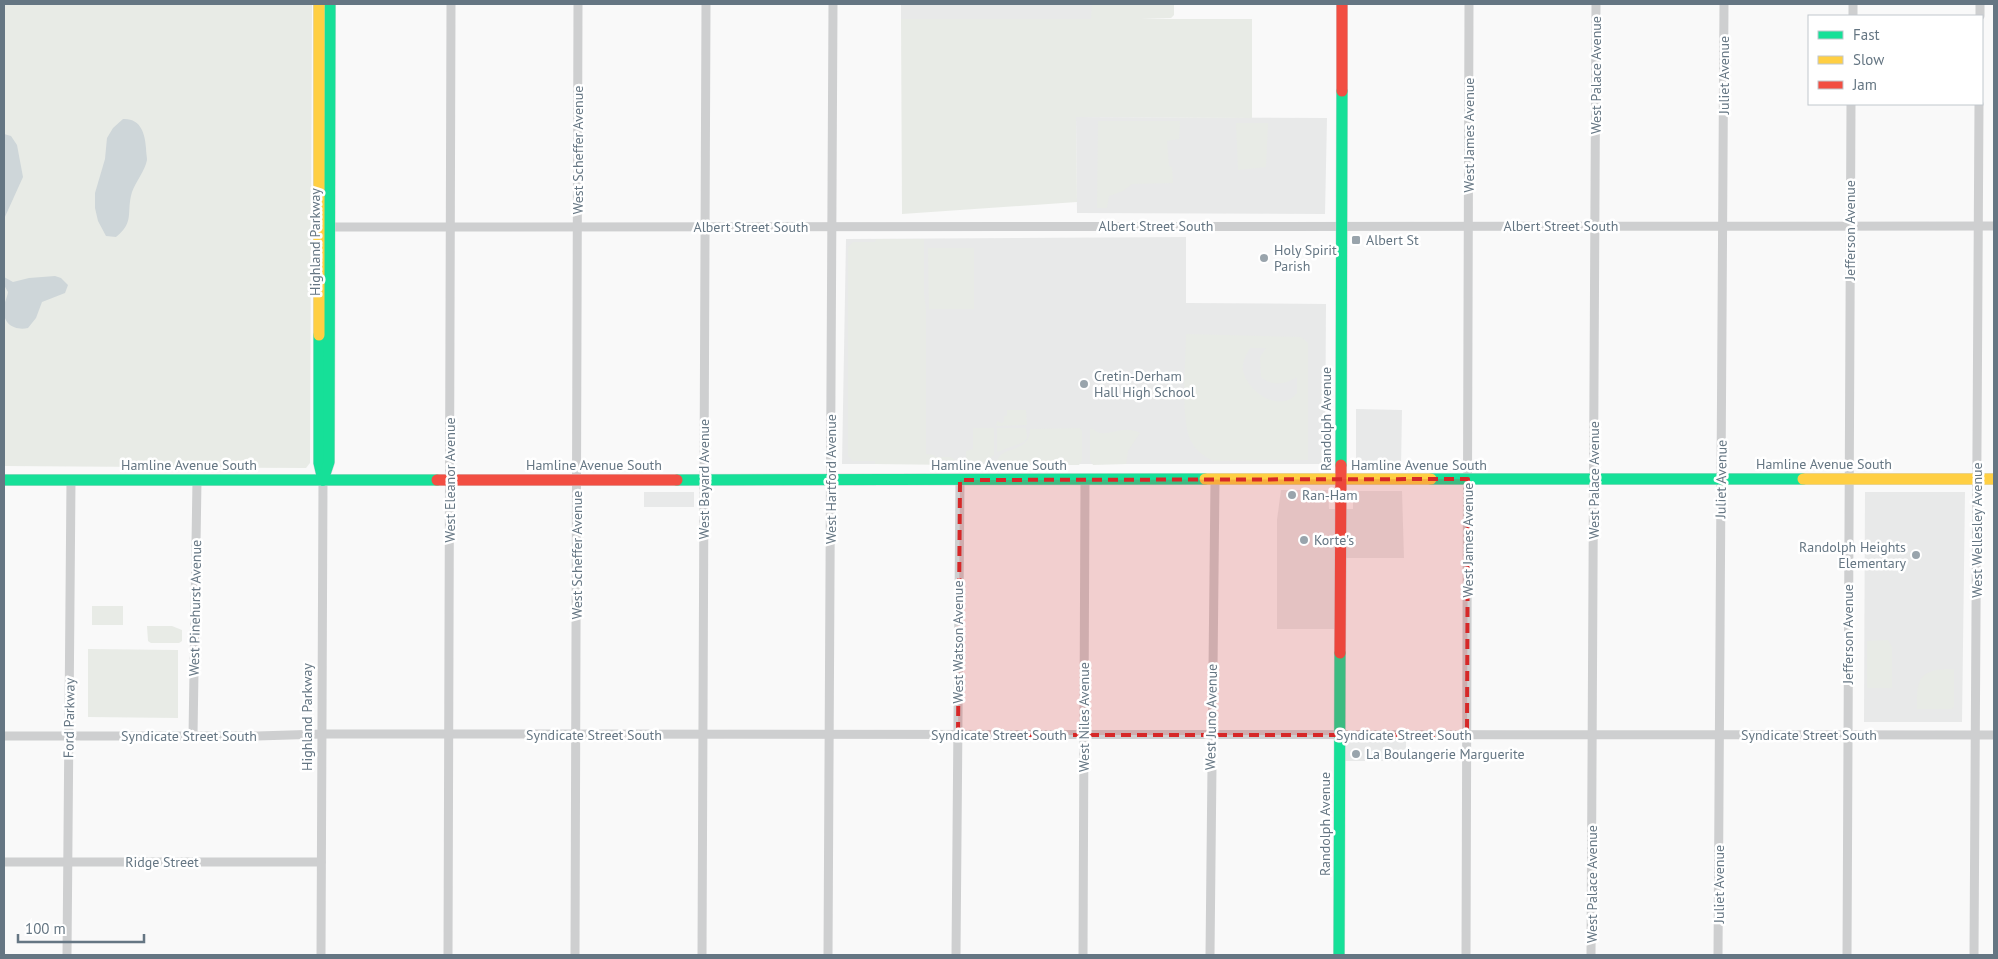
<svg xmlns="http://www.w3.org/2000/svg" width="1998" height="959" font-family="'PT Sans',sans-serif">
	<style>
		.built { fill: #e8e9e9 }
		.green { fill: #e8ebe6; fill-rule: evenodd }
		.water { fill: #ced6d9 }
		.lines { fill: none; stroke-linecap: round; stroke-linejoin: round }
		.fast-casing { stroke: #d5d6d7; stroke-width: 12 }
		.slow-casing { stroke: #d5d6d7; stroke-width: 12 }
		.jam-casing { stroke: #d5d6d7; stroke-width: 12 }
		.street { stroke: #cecfd0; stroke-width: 9 }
		.fast { stroke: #16e098; stroke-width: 11 }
		.slow { stroke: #ffcf43; stroke-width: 11 }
		.jam { stroke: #f24e42; stroke-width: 11 }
		.marked { fill: #d62828; fill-opacity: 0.2; stroke: #d62828; stroke-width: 4; stroke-dasharray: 10 6; stroke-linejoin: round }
		.poi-dot { fill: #99a4ac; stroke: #fff; stroke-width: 2 }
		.labels { text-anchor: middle; stroke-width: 5; stroke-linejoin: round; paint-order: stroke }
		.street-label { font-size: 14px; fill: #657683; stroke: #fff }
		.poi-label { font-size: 14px; fill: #657683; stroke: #fff; text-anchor: start }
	</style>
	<rect width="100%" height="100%" fill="#f9f9f9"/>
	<g class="built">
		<rect x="901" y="4" width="239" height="15"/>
		<path d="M 1076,117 L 1327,118 L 1325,214 L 1077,213 Z"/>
		<path d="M 1186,237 L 1186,303 L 1326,304 L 1325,464 L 842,464 L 846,239 Z"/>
		<path d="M 1356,409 L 1402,410 L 1401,468 L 1356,468 Z"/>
		<path d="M 1281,490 L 1328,490 L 1329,509 L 1353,509 L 1353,491 L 1402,491 L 1404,558 L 1339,558 L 1340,629 L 1277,629 L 1277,520 Z"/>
		<rect x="644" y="492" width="50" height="15"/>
		<path d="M 1865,492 L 1965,492 L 1962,722 L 1864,722 Z"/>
		<path d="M 1338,734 L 1406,735 L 1406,761 L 1339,761 Z"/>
	</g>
	<g class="green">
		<path d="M 4,4 L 312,4 L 310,463 L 306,468 L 4,466 Z"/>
		<path d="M 1092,4 L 1174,4 L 1174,15 L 1171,18 L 1141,19 L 1252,19 L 1252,118 L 1076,117 L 1077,202 L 902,214 L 901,19 L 1091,19 Z"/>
		<path d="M 1098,121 L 1180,121 L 1179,139 L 1167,141 L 1169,166 L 1172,167 L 1173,183 L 1132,184 L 1123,191 L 1109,196 L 1107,208 L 1097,208 Z"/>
		<path d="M 1236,123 L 1268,123 L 1266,167 L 1238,170 Z"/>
		<path d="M 876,239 L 924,239 L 924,293 L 926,310 L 926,454 L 934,455 L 935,457 L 950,457 L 955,460 L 955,465 L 875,464 L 875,461 L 853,461 L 848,456 L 848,247 L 853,242 L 875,242 Z"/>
		<path d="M 928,248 L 974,248 L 974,309 L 929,309 Z"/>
		<path d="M 1186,334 L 1301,337 L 1308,343 L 1308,460 L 1213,461 C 1204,456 1196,451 1191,441 C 1180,421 1186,359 1186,334 ZM 1250,348 L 1266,348 L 1260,357 L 1261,377 C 1272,387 1286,384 1297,377 L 1297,393 C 1295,395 1292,399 1288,400 C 1270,407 1246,388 1243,370 C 1242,362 1246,355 1250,348 Z"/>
		<path d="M 1007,410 L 1026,410 L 1027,425 L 996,426 L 997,421 L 1002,423 L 1004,421 L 1004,416 L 1007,416 Z"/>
		<path d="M 973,428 L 994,428 L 994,455 L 980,465 L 966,465 L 966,451 L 973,449 Z"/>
		<path d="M 997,428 L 1026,428 L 1027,438 L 1024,442 L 997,452 Z"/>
		<path d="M 1080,428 L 1082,431 L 1082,460 L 1079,465 L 997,465 C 997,443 1030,456 1030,429 Z"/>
		<path d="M 1091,428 C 1094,429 1095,431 1097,432 C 1109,437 1124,424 1140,433 L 1128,451 L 1126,464 L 1093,465 L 1090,460 L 1090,430 Z"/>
		<rect x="92" y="606" width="31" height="19"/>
		<path d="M 147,626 L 172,626 L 182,630 L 182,641 L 179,643 L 151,643 L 148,641 Z"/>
		<path d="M 1888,640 L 1892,647 L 1892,688 L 1867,688 L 1867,641 Z"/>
		<path d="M 88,649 L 178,650 L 178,718 L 88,717 Z"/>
		<path d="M 1954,669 L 1954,706 L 1952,709 L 1917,709 C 1916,676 1921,669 1954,669 Z"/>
	</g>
	<g class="water">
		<path d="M 123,119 C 141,118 145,134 146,148 C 146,152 147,157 147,160 C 145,171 136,181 132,192 C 126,212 135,222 116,237 L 106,236 L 98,221 L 95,208 L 95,193 L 105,159 L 107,138 L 113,128 Z"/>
		<path d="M 4,134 L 11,136 L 17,145 L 23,177 L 4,219 Z"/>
		<path d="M 55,276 L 61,278 L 68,285 L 65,293 L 42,302 L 36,318 L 28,328 C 15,331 2,324 4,308 C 4,303 7,298 8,292 L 4,285 L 4,277 L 13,282 L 29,278 Z"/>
	</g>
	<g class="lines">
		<defs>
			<g id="fast">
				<path d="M 319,335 L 319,463 L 323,480"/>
				<path d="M 1341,465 L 1342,91"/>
				<path d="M 1431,479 L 1803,479"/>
				<path d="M 4,480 L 437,480"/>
				<path d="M 323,480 L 329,462 L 330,4"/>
				<path d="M 677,480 L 1205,479"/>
				<path d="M 1339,955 L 1340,653"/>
			</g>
			<g id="slow">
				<path d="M 319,4 L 319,335"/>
				<path d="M 1205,479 L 1431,479"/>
				<path d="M 1803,479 L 1994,479"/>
			</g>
			<g id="jam">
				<path d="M 1342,91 L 1342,4"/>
				<path d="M 437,480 L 677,480"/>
				<path d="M 1340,653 L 1341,465"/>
			</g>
		</defs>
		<use href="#fast" class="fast-casing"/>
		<use href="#slow" class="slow-casing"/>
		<use href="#jam" class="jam-casing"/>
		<g class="street">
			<path d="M 1853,16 L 1853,4"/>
			<path d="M 1980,16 L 1980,4"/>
			<path d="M 325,227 L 1994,226"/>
			<path d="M 4,736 L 257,736 L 322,734 L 1994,735"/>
			<path d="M 193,736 L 197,480"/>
			<path d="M 4,862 L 321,862"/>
			<path d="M 67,955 L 71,480"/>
			<path d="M 321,955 L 323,480"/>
			<path d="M 448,955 L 451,4"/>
			<path d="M 575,955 L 578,4"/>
			<path d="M 702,955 L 706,4"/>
			<path d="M 828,955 L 833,4"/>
			<path d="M 956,955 L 960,480"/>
			<path d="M 1083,955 L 1085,480"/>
			<path d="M 1210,955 L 1215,480"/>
			<path d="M 1466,955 L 1469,4"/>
			<path d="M 1591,955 L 1596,4"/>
			<path d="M 1718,955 L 1724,4"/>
			<path d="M 1847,955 L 1851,104"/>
			<path d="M 1974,955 L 1979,104"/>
		</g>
		<use href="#fast" class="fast"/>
		<use href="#slow" class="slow"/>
		<use href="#jam" class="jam"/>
	</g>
	<path class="marked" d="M 1468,479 L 1467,735 L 958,735 L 960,480 Z"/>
	<g class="poi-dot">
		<rect x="1351" y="235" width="10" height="10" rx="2.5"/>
		<circle cx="1264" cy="258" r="5"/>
		<circle cx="1084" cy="384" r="5"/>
		<circle cx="1292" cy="495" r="5"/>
		<circle cx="1304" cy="540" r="5"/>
		<circle cx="1916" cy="555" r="5"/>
		<circle cx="1356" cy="754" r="5"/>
	</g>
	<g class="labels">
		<g class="street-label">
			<text transform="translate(1596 75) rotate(-90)" y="5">West Palace Avenue</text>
			<text transform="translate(1724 75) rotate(-90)" y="5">Juliet Avenue</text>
			<text transform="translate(1469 135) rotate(-90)" y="5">West James Avenue</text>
			<text transform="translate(578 150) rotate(-90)" y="5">West Scheffer Avenue</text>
			<text x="1156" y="231">Albert Street South</text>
			<text x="1561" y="231">Albert Street South</text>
			<text x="751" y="232">Albert Street South</text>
			<text transform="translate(1850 230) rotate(-90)" y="5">Jefferson Avenue</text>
			<text transform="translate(315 242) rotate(-90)" y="5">Highland Parkway</text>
			<text transform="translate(1326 419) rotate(-90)" y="5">Randolph Avenue</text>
			<text x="1824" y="469">Hamline Avenue South</text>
			<text x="189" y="470">Hamline Avenue South</text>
			<text x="594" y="470">Hamline Avenue South</text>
			<text x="999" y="470">Hamline Avenue South</text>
			<text x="1419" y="470">Hamline Avenue South</text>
			<text transform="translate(704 479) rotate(-90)" y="5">West Bayard Avenue</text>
			<text transform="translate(831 479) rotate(-90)" y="5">West Hartford Avenue</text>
			<text transform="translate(1721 479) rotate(-89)" y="5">Juliet Avenue</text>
			<text transform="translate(450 480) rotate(-90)" y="5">West Eleanor Avenue</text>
			<text transform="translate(1594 480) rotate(-90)" y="5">West Palace Avenue</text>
			<text transform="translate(1977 530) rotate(-90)" y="5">West Wellesley Avenue</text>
			<text transform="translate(1468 540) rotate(-90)" y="5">West James Avenue</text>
			<text transform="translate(577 555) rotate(-90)" y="5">West Scheffer Avenue</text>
			<text transform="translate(195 608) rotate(-89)" y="5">West Pinehurst Avenue</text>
			<text transform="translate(1848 634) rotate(-90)" y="5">Jefferson Avenue</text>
			<text transform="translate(958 642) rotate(-90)" y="5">West Watson Avenue</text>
			<text transform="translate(307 717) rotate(-90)" y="5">Highland Parkway</text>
			<text transform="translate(1084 717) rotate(-90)" y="5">West Niles Avenue</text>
			<text transform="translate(1211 717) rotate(-89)" y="5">West Juno Avenue</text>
			<text transform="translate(69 718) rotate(-89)" y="5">Ford Parkway</text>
			<text x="594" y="740">Syndicate Street South</text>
			<text x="999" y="740">Syndicate Street South</text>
			<text x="1404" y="740">Syndicate Street South</text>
			<text x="1809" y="740">Syndicate Street South</text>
			<text x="189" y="741">Syndicate Street South</text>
			<text transform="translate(1325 824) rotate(-90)" y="5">Randolph Avenue</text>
			<text x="162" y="867">Ridge Street</text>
			<text transform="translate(1592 884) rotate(-90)" y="5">West Palace Avenue</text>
			<text transform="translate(1719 884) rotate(-90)" y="5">Juliet Avenue</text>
		</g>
		<g class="poi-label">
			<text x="1366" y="245">Albert St</text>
			<text x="1274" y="255">Holy Spirit<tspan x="1274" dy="16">Parish</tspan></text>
			<text x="1094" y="381">Cretin-Derham<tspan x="1094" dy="16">Hall High School</tspan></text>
			<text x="1302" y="500">Ran-Ham</text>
			<text x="1314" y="545">Korte's</text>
			<text x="1906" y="552" text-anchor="end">Randolph Heights<tspan x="1906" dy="16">Elementary</tspan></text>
			<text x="1366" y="759">La Boulangerie Marguerite</text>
		</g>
	</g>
	<rect width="1998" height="959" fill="none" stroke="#657683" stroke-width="10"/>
	<rect x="1808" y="15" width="175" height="90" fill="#ffffff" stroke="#c1c8cd"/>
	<rect x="1818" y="31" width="25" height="8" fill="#16e098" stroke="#c1c8cd"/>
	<text x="1853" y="40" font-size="15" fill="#657683">Fast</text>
	<rect x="1818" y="56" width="25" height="8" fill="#ffcf43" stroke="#c1c8cd"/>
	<text x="1853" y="65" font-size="15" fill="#657683">Slow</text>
	<rect x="1818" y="81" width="25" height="8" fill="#f24e42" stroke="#c1c8cd"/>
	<text x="1853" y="90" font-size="15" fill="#657683">Jam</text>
	<path d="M18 934v8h126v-8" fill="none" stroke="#657683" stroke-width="2.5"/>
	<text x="25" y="934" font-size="15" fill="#657683" stroke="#ffffff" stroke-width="4" paint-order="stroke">100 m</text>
</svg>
